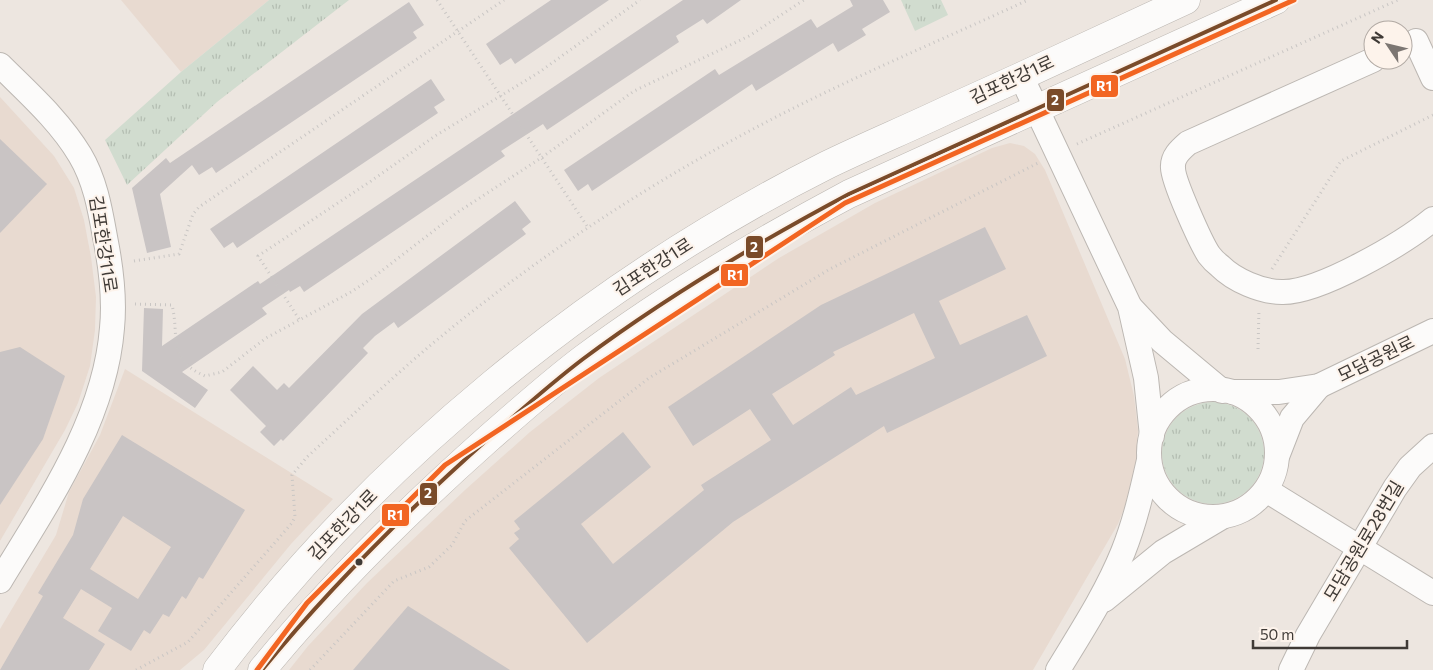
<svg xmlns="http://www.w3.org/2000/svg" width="1433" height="670" font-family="Commissioner,'Noto Sans KR',sans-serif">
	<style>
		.built { fill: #e8dad0 }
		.grass { fill: url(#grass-tufts) }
		.building { fill: #c9c4c4; fill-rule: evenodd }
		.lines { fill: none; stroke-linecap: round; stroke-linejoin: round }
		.minor-casing { stroke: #bcb7b2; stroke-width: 26 }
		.tertiary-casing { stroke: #bcb7b2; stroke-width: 29 }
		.path { stroke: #c9c6c4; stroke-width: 3; stroke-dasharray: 1 4; stroke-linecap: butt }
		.minor { stroke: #fcfbfa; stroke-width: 24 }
		.tertiary { stroke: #fcfbfa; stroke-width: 28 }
		.bus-1-casing { stroke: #fdf3eb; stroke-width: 8 }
		.bus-1 { stroke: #7a4b2a; stroke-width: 4 }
		.rail-1-casing { stroke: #fdf3eb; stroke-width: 9 }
		.rail-1 { stroke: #f26522; stroke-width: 5 }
		.bus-dot { fill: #3f3a36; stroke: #fdf3eb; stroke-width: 2 }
		.labels { text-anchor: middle; stroke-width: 4; stroke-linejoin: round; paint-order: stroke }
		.street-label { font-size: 18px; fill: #3f3a36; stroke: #fdf3eb }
		.line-badge { stroke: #fdf3eb; stroke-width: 2 }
		.badge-label { font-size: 14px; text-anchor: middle; font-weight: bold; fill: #fff }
	</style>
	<defs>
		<pattern id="grass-tufts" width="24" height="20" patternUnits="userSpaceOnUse" patternTransform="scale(1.25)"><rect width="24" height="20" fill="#d1dccf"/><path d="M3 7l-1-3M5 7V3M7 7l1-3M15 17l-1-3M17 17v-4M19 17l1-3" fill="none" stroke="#b4beb2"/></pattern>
	</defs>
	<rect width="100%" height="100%" fill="#ede6e0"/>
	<g class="built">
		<path d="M 121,0 L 269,0 L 181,72 Z"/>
		<path d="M 0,97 L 54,156 L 74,188 L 84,220 L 91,257 L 96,297 L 95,330 L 90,366 L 78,403 L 65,430 L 0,541 Z"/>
		<path d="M 1010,143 L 1024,146 L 1035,154 L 1045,170 L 1125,359 L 1134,396 L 1138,430 L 1136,465 L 1127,501 L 1118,524 L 1033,670 L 289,670 L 308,646 L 367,583 L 465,490 L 530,432 L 599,378 L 779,258 L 875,203 L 992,148 Z"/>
		<path d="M 125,369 L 333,499 L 291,544 L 204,650 L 180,670 L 0,670 L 0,629 L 56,535 L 69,492 L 100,435 Z"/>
	</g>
	<g class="grass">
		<path d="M 269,0 L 349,0 L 217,102 L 127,185 L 105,140 L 181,72 Z"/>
		<path d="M 901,0 L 941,0 L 948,15 L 915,31 Z"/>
		<circle cx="1213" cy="453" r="51"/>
	</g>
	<g class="building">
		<path d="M 551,0 L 609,0 L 515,64 L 511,58 L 500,65 L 486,44 Z"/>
		<path d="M 683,0 L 741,0 L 707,24 L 703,19 L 676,36 L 679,42 L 547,130 L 543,124 L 501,151 L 505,156 L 304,292 L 300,286 L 290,292 L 289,290 L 262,308 L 267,314 L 182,372 L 208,390 L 195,408 L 142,371 L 144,308 L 163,309 L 162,346 L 258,281 L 260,284 Z"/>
		<path d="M 850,0 L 883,0 L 890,12 L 862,29 L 866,35 L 838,52 L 833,43 L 756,91 L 752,84 L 592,191 L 588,184 L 578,191 L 564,170 L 715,69 L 719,75 L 811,19 L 817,28 L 853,6 Z"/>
		<path d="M 409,2 L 424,25 L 413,32 L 417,38 L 216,173 L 212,167 L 199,175 L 192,165 L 160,194 L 171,247 L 147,253 L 132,188 L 166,158 L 170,163 Z"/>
		<path d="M 431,79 L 445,100 L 434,107 L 438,113 L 237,248 L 233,242 L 224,248 L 210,229 Z"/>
		<path d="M 0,139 L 47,184 L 0,233 Z"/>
		<path d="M 515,201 L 531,222 L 522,229 L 526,234 L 398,328 L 394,322 L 375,336 L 363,348 L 368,353 L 283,441 L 281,439 L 274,446 L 260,432 L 266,426 L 230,390 L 253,366 L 277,390 L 284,383 L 289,388 L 362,314 Z"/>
		<path d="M 985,227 L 1006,269 L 939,301 L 960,345 L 1027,315 L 1047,356 L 887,433 L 884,426 L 733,522 L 587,643 L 509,548 L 519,539 L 514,533 L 520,529 L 514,521 L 623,432 L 651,467 L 581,524 L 613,564 L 704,490 L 701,485 L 771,440 L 750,409 L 693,446 L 668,407 L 821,305 ZM 914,313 L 935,358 L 856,395 L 851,387 L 793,425 L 772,394 L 835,355 L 833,352 Z"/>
		<path d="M 20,347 L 65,376 L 43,439 L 0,505 L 0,352 Z"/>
		<path d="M 122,435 L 245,510 L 203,579 L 199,577 L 186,599 L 182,596 L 169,617 L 163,614 L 150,634 L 144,630 L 131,651 L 98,631 L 112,608 L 81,589 L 63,618 L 105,644 L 89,670 L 0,670 L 43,596 L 38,593 L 73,535 L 83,499 ZM 123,516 L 171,547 L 138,599 L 90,569 Z"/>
		<path d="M 408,606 L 510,670 L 353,670 Z"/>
	</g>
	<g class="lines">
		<defs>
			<g id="minor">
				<path d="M 1416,41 L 1433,78"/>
				<path d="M 1373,60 L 1188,143 C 1180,150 1172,157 1173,168 C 1173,181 1201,243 1209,255 C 1212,259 1216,263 1220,266 C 1234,280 1261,292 1282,292 C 1319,293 1404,243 1433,219"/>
				<path d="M 0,65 C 28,93 59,120 80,155 C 95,180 100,209 105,237 C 111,267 115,298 112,328 C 105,420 46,505 0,581"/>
				<path d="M 1021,76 L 1130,307 L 1146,378 L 1152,436"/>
				<path d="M 1131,308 L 1162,341 L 1222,391"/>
				<circle cx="1213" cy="453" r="64"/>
				<path d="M 1233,392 L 1279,392 L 1319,386 L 1433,331"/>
				<path d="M 1278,454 L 1292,418 L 1319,386"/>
				<path d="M 1266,490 L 1433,593"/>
				<path d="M 1104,600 L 1163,552 L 1222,517"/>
				<path d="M 1058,670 C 1081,632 1106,594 1123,552 C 1135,522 1142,491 1149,460"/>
				<path d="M 1291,670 L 1308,635 L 1395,488 L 1410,467 L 1433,446"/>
			</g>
			<g id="tertiary">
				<path d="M 217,670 C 373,462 594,282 827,165 C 866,146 907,129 947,110 C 1027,74 1107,37 1186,0"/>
				<path d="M 262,670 C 331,586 408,510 489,438 C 520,411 550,384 583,359 C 666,297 757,243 849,194 L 1276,0"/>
			</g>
		</defs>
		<use href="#minor" class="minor-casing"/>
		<use href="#tertiary" class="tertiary-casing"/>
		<g class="path">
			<path d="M 437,0 L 589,229"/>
			<path d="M 1077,144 L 1398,0"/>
			<path d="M 134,261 L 179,254 L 193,214 L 199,207 L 504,0"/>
			<path d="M 1272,269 L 1341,161 L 1433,115"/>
			<path d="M 135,304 L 172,305 C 180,337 166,359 205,376 L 222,372 L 266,338 L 351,292 L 375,276 L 458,212 L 541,158 L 634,91 L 749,36 L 804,0"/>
			<path d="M 299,319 L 258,256 L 371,181 L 435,136 L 538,73 L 640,0"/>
			<path d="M 1258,349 L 1259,309"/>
			<path d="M 136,670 L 188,642 L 292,523 L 295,517 L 292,475 L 307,457 C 357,411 406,364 459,322 C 550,249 651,183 755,128 C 843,81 937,42 1028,0"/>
			<path d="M 310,670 L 394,581 L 429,567 L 452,545 L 465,521 L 649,378 L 830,269 L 1040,162"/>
		</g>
		<use href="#minor" class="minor"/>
		<use href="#tertiary" class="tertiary"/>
		<defs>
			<path id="bus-1" d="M 262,670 C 331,586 408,510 489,438 C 520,411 550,384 583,359 C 666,297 757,243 849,194 L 1276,0"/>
		</defs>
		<use href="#bus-1" class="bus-1-casing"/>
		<use href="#bus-1" class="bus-1"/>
		<defs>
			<path id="rail-1" d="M 257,670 L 307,603 L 445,465 L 845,203 L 1294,0"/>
		</defs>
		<use href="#rail-1" class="rail-1-casing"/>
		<use href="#rail-1" class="rail-1"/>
	</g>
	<circle class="bus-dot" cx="359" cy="562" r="4.5"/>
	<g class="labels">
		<g class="street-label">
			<text transform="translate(1012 80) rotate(-25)" y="6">김포한강1로</text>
			<text transform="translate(103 244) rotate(81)" y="6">김포한강11로</text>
			<text transform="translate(653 267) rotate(-33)" y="6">김포한강1로</text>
			<text transform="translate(1376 359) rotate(-26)" y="6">모담공원로</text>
			<text transform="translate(343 525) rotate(-46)" y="6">김포한강1로</text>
			<text transform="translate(1364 541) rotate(-59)" y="6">모담공원로28번길</text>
		</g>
	</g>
	<g class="line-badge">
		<rect x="1090" y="74" width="29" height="24" rx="5" fill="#f26522"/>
		<rect x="1046" y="88" width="19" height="24" rx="5" fill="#7a4b2a"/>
		<rect x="745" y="235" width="19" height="24" rx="5" fill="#7a4b2a"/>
		<rect x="720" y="263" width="29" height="24" rx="5" fill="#f26522"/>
		<rect x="419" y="482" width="19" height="24" rx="5" fill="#7a4b2a"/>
		<rect x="381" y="503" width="29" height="24" rx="5" fill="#f26522"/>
	</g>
	<g class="badge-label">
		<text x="1104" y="91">R1</text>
		<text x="1055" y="105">2</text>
		<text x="754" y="252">2</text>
		<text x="735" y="280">R1</text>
		<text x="428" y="498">2</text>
		<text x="395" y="520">R1</text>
	</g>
	<g transform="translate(1388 45) rotate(305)"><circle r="24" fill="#fdf3eb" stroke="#b1a9a3"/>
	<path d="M0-4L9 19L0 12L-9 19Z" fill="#7c7672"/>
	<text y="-8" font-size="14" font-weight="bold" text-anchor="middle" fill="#3f3a36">N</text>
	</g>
	<path d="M1253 640v8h154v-8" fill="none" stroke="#3f3a36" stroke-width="2.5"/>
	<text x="1260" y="640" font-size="15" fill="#3f3a36" stroke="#fdf3eb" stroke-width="4" paint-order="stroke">50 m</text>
</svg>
